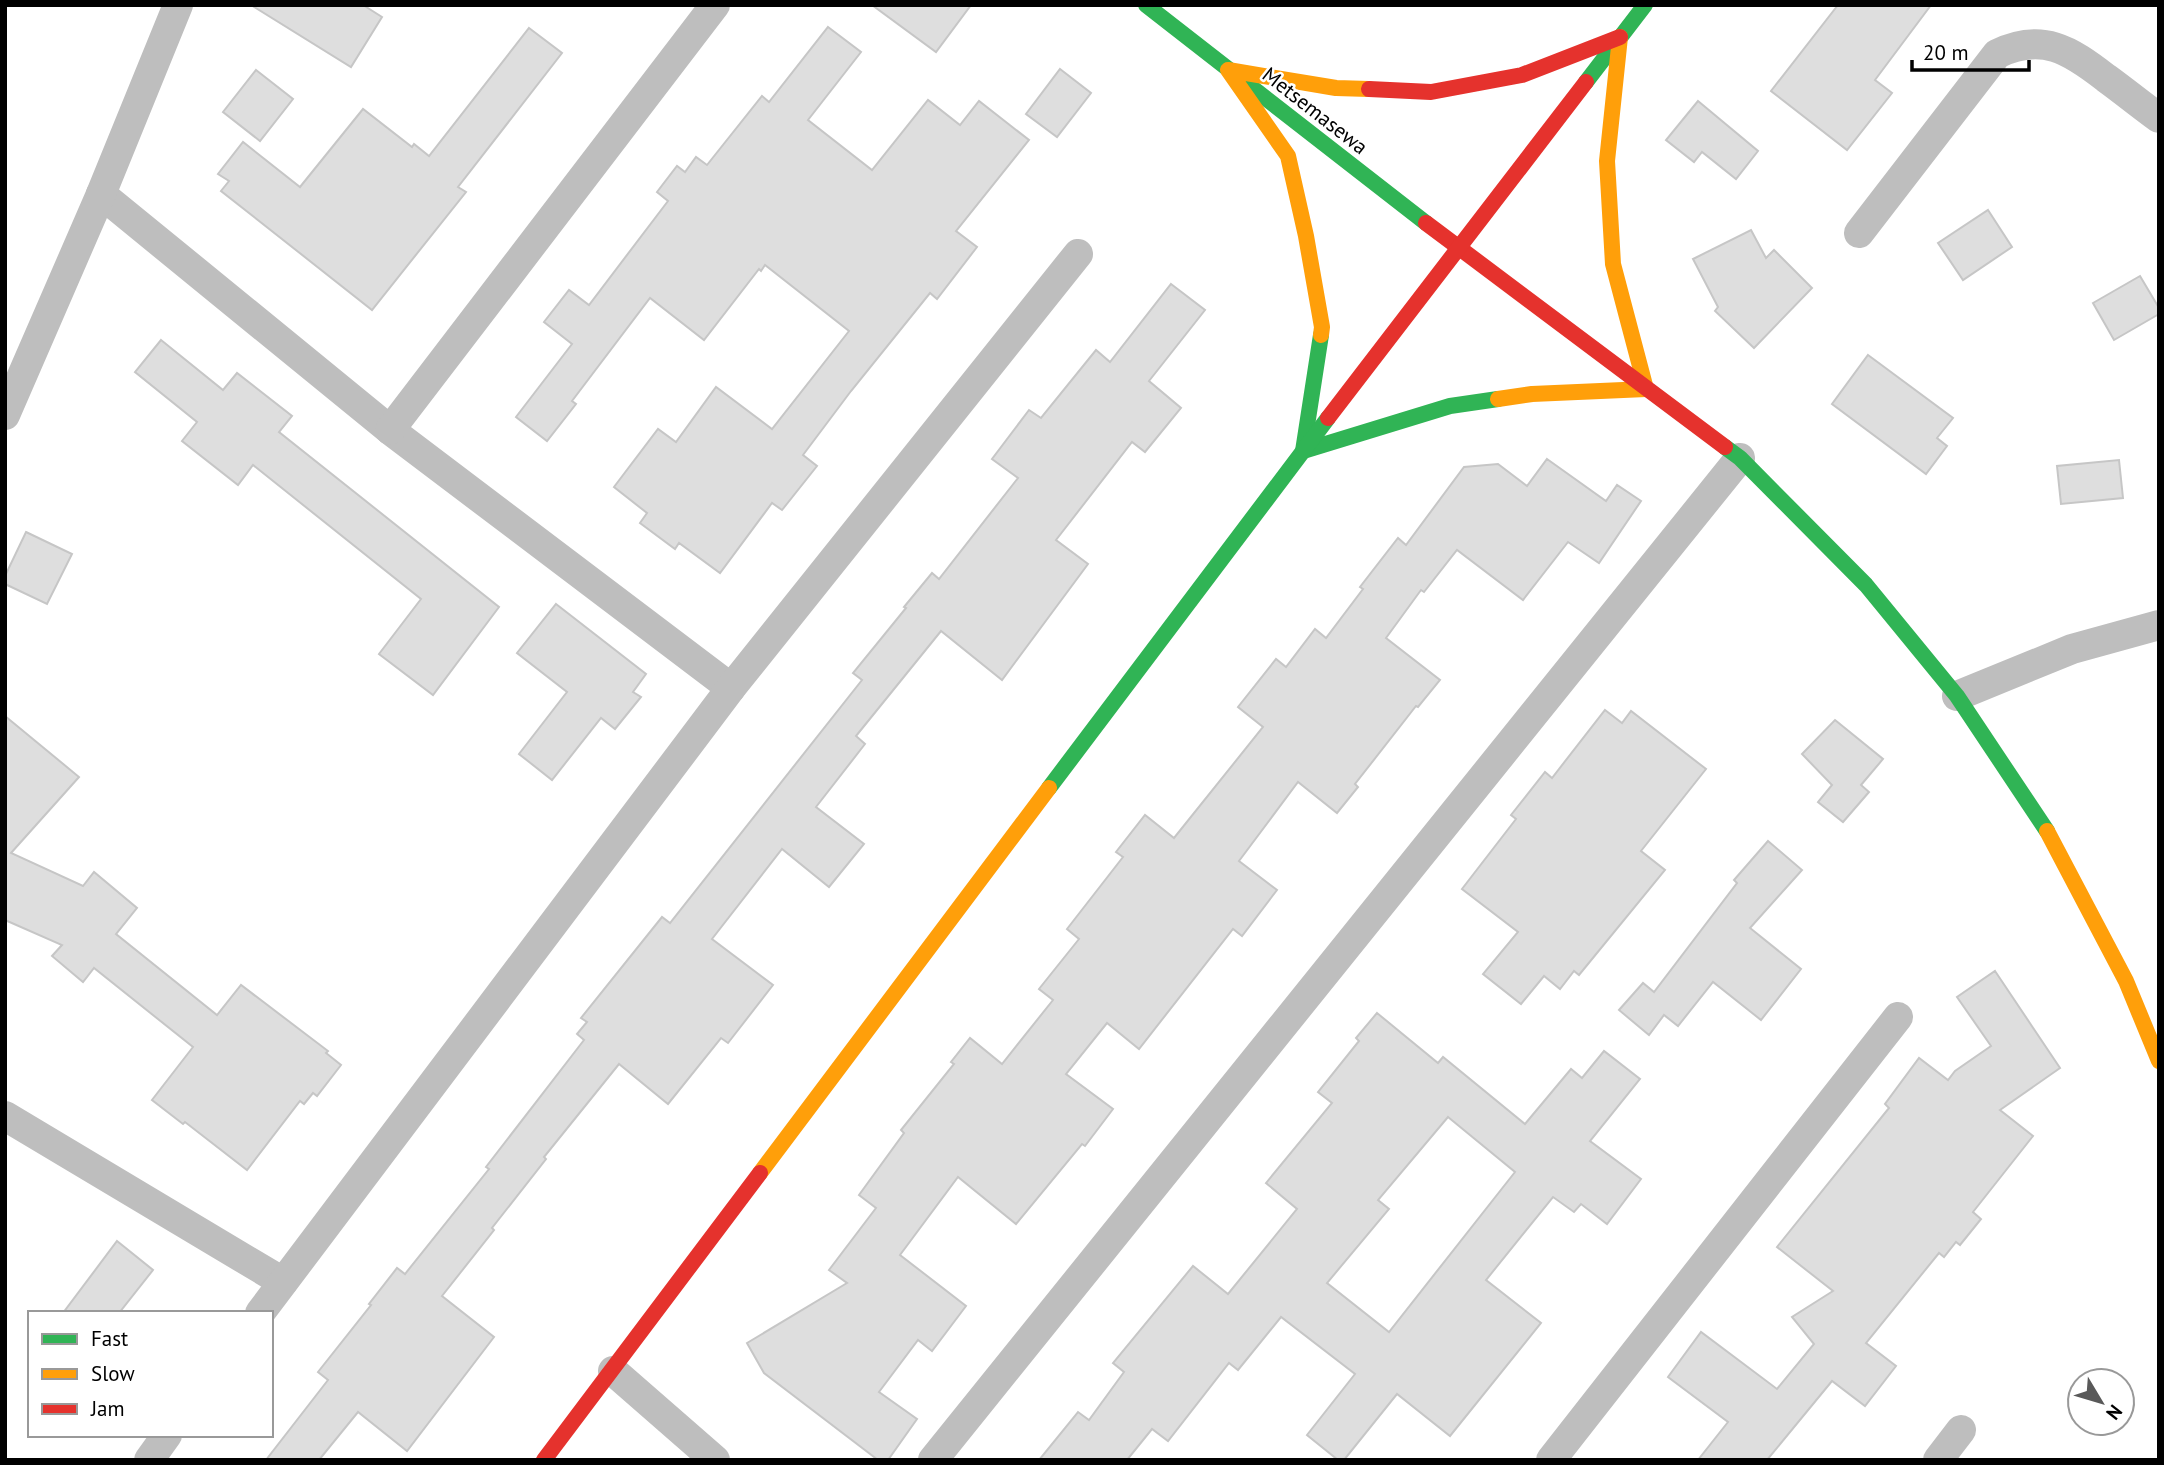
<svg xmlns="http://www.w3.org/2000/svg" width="2164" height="1465" font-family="'PT Sans',sans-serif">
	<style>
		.building { fill: #dedede; stroke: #c6c6c6; stroke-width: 2; fill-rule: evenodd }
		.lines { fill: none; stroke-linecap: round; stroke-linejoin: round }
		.street { stroke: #bebebe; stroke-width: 30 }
		.fast { stroke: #30b455; stroke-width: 16 }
		.slow { stroke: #ff9f0a; stroke-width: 16 }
		.jam { stroke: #e5322d; stroke-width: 16 }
		.labels { text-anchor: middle; stroke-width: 5; stroke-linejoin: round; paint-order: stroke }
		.street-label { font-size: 21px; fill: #000; stroke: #fff }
	</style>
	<rect width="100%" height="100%" fill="#fff"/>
	<g class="building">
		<path d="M 251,5 L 363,5 L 382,17 L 351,67 Z"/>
		<path d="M 872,5 L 971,5 L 936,52 Z"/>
		<path d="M 1838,5 L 1931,5 L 1875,80 L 1892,93 L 1847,150 L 1771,91 Z"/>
		<path d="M 828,27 L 861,52 L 808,120 L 872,170 L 928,100 L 960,125 L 979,101 L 1029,140 L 956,231 L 977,247 L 937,299 L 930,293 L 851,391 L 803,455 L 817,466 L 782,510 L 772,503 L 720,573 L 679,543 L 675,549 L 640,523 L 647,513 L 614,487 L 658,429 L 676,442 L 716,387 L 772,429 L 849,331 L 765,265 L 761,271 L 759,269 L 704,340 L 650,298 L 572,401 L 576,404 L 547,441 L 516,417 L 572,344 L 544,322 L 569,290 L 589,305 L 668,201 L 657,192 L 677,166 L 685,172 L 696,157 L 707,165 L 762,96 L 769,102 Z"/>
		<path d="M 529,28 L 562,53 L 458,187 L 466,192 L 372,310 L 221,191 L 229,181 L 218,174 L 243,142 L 300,187 L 363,109 L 412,147 L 414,144 L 429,156 Z"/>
		<path d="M 1060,69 L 1091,93 L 1057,137 L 1026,114 Z"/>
		<path d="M 256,70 L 293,99 L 260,141 L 223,112 Z"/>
		<path d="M 1698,101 L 1758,151 L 1736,179 L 1702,152 L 1694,162 L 1666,140 Z"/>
		<path d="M 1988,210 L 2012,247 L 1963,280 L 1938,243 Z"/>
		<path d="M 1751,230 L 1766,258 L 1774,250 L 1812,288 L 1754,348 L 1715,311 L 1718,307 L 1693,259 Z"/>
		<path d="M 2140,276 L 2159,308 L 2159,314 L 2114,340 L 2093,303 Z"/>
		<path d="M 1171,284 L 1205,310 L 1149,381 L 1181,408 L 1145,452 L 1132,442 L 1056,540 L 1088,564 L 1002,680 L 941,631 L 856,736 L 865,744 L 816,807 L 864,844 L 829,887 L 782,849 L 712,939 L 773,985 L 728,1043 L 721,1038 L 668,1104 L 619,1064 L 544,1157 L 546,1159 L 492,1228 L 494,1230 L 442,1296 L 494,1337 L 407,1451 L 358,1412 L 319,1460 L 266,1460 L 328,1380 L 318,1372 L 371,1305 L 369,1304 L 397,1268 L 405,1274 L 489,1169 L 486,1167 L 584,1040 L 577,1034 L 587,1022 L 581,1018 L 662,917 L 670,923 L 862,680 L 853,673 L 906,608 L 904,607 L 932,573 L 939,579 L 1018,478 L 992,459 L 1029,410 L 1041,418 L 1096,350 L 1110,362 Z"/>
		<path d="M 161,340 L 223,390 L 237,373 L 292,416 L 279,432 L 499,607 L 433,695 L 379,654 L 421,599 L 253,465 L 238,485 L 182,441 L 197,422 L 135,372 Z"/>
		<path d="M 1868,355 L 1953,418 L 1937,438 L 1947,446 L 1926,474 L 1832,404 Z"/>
		<path d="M 1547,459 L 1606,501 L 1617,485 L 1641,501 L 1599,563 L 1568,542 L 1523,600 L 1457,550 L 1424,592 L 1421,590 L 1386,638 L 1440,680 L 1418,707 L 1416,706 L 1355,784 L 1358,787 L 1337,813 L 1298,782 L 1239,861 L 1277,890 L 1242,936 L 1233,929 L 1139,1049 L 1107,1023 L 1066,1074 L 1113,1109 L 1085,1146 L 1082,1144 L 1016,1224 L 958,1177 L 900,1255 L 966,1306 L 932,1351 L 918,1340 L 879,1392 L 917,1419 L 888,1460 L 878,1460 L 764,1373 L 747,1343 L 847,1283 L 829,1270 L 876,1208 L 859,1195 L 904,1133 L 901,1130 L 954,1064 L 951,1062 L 970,1038 L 1002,1064 L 1053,1000 L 1039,989 L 1079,939 L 1067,929 L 1123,857 L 1116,852 L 1145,815 L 1174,838 L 1263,727 L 1238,707 L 1276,659 L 1286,667 L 1315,629 L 1326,638 L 1363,589 L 1360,587 L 1398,538 L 1406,545 L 1464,467 L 1498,464 L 1527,486 Z"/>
		<path d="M 2119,460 L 2123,498 L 2061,504 L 2057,466 Z"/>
		<path d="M 26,532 L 72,554 L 47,604 L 5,584 L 5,576 Z"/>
		<path d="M 556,604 L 646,674 L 633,692 L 641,697 L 615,729 L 601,718 L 552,780 L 519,754 L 567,692 L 517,653 Z"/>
		<path d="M 1605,710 L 1622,723 L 1631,711 L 1706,769 L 1641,851 L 1665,870 L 1579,975 L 1574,971 L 1560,989 L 1544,976 L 1521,1004 L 1483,974 L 1518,932 L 1462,889 L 1516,819 L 1511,815 L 1545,772 L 1552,778 Z"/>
		<path d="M 5,716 L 79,777 L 11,853 L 83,886 L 94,872 L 137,908 L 116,934 L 217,1015 L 241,985 L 328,1051 L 326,1053 L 341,1065 L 317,1096 L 313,1093 L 304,1104 L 300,1101 L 247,1170 L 185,1122 L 183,1124 L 152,1100 L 193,1047 L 94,968 L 83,982 L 52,956 L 62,945 L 5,920 Z"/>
		<path d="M 1835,720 L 1883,759 L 1861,785 L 1869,792 L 1843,822 L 1818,802 L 1832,785 L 1802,754 Z"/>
		<path d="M 1768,841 L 1802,870 L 1750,928 L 1801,969 L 1761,1020 L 1713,982 L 1678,1026 L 1664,1015 L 1649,1035 L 1619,1010 L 1643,983 L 1654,992 L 1737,883 L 1734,880 Z"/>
		<path d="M 1995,971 L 2060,1068 L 2000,1110 L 2033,1136 L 1973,1212 L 1981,1219 L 1960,1245 L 1956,1242 L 1944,1257 L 1939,1253 L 1866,1343 L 1896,1366 L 1865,1406 L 1832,1381 L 1767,1460 L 1698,1460 L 1728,1422 L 1668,1377 L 1701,1332 L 1777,1389 L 1814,1344 L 1792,1317 L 1833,1291 L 1777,1247 L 1889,1108 L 1885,1104 L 1919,1058 L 1948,1080 L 1955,1071 L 1991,1046 L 1957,997 Z"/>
		<path d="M 1377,1013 L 1438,1063 L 1443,1057 L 1525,1124 L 1571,1069 L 1582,1078 L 1604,1051 L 1640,1079 L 1590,1141 L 1641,1179 L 1607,1224 L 1581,1204 L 1574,1212 L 1553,1197 L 1486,1280 L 1541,1323 L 1450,1436 L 1397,1394 L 1344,1460 L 1338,1460 L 1307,1435 L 1355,1374 L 1281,1317 L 1238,1370 L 1229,1363 L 1168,1441 L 1152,1429 L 1127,1460 L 1039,1460 L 1078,1412 L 1089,1420 L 1124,1372 L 1113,1363 L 1193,1266 L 1228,1294 L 1297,1209 L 1266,1183 L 1332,1103 L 1318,1092 L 1359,1041 L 1356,1038 ZM 1448,1117 L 1515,1172 L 1389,1332 L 1327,1283 L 1389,1209 L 1378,1200 Z"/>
		<path d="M 117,1241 L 153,1270 L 119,1313 L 63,1313 Z"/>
	</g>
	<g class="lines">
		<g class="street">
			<path d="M 101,194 L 390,430 L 731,688"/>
			<path d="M 1859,233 L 1997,54 C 2042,32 2070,50 2106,78 C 2124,91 2141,105 2159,118"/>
			<path d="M 5,415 L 101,194 L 178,5"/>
			<path d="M 390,430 L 715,5"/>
			<path d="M 1957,696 L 2072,649 L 2159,625"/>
			<path d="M 5,1116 L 283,1282"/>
			<path d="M 260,1313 L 731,688 L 1078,254"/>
			<path d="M 613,1371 L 715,1460"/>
			<path d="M 149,1460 L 167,1435"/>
			<path d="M 933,1460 L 1740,458"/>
			<path d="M 1551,1460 L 1898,1017"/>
			<path d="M 1938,1460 L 1961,1430"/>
		</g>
		<g class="fast">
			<path d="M 1146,5 L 1426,223"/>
			<path d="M 1586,82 L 1645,5"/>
			<path d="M 1321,335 L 1303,451 L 1450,406 L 1498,399"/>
			<path d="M 1725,447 L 1740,458 L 1866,585 L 1957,696 L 2047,831"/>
			<path d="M 1049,788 L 1328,418"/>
		</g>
		<g class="slow">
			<path d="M 1321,335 L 1322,327 L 1306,236 L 1288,156 L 1228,70 L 1336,88 L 1369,89"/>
			<path d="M 1498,399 L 1532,394 L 1646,389 L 1613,264 L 1607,161 L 1620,37"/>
			<path d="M 2047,831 L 2126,981 L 2159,1061"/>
			<path d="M 760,1173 L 1049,788"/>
		</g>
		<g class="jam">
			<path d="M 1369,89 L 1431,92 L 1522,75 L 1620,37"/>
			<path d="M 1426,223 L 1725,447"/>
			<path d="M 1328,418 L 1586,82"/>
			<path d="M 544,1460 L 760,1173"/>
		</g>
	</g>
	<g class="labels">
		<g class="street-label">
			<text transform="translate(1315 111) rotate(38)" y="7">Metsemasewa</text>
		</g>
	</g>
	<rect width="2164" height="1465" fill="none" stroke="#000000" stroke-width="14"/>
	<rect x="28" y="1311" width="245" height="126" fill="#ffffff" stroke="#999999" stroke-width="2"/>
	<rect x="42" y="1334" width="35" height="10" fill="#30b455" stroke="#999999" stroke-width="2"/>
	<text x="91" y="1346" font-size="21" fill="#000000">Fast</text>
	<rect x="42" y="1369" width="35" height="10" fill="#ff9f0a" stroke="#999999" stroke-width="2"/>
	<text x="91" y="1381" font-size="21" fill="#000000">Slow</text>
	<rect x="42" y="1404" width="35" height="10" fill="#e5322d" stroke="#999999" stroke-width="2"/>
	<text x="91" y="1416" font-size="21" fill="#000000">Jam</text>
	<g transform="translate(2101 1402) rotate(128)"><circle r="33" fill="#ffffff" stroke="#999999" stroke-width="2"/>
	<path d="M0-5L12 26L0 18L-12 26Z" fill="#595959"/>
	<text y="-10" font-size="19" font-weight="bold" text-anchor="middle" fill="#000000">N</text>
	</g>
	<path d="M1912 60v10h117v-10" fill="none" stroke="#000000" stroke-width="3.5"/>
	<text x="1923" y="60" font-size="21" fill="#000000" stroke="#ffffff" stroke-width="5" paint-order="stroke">20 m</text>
</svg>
